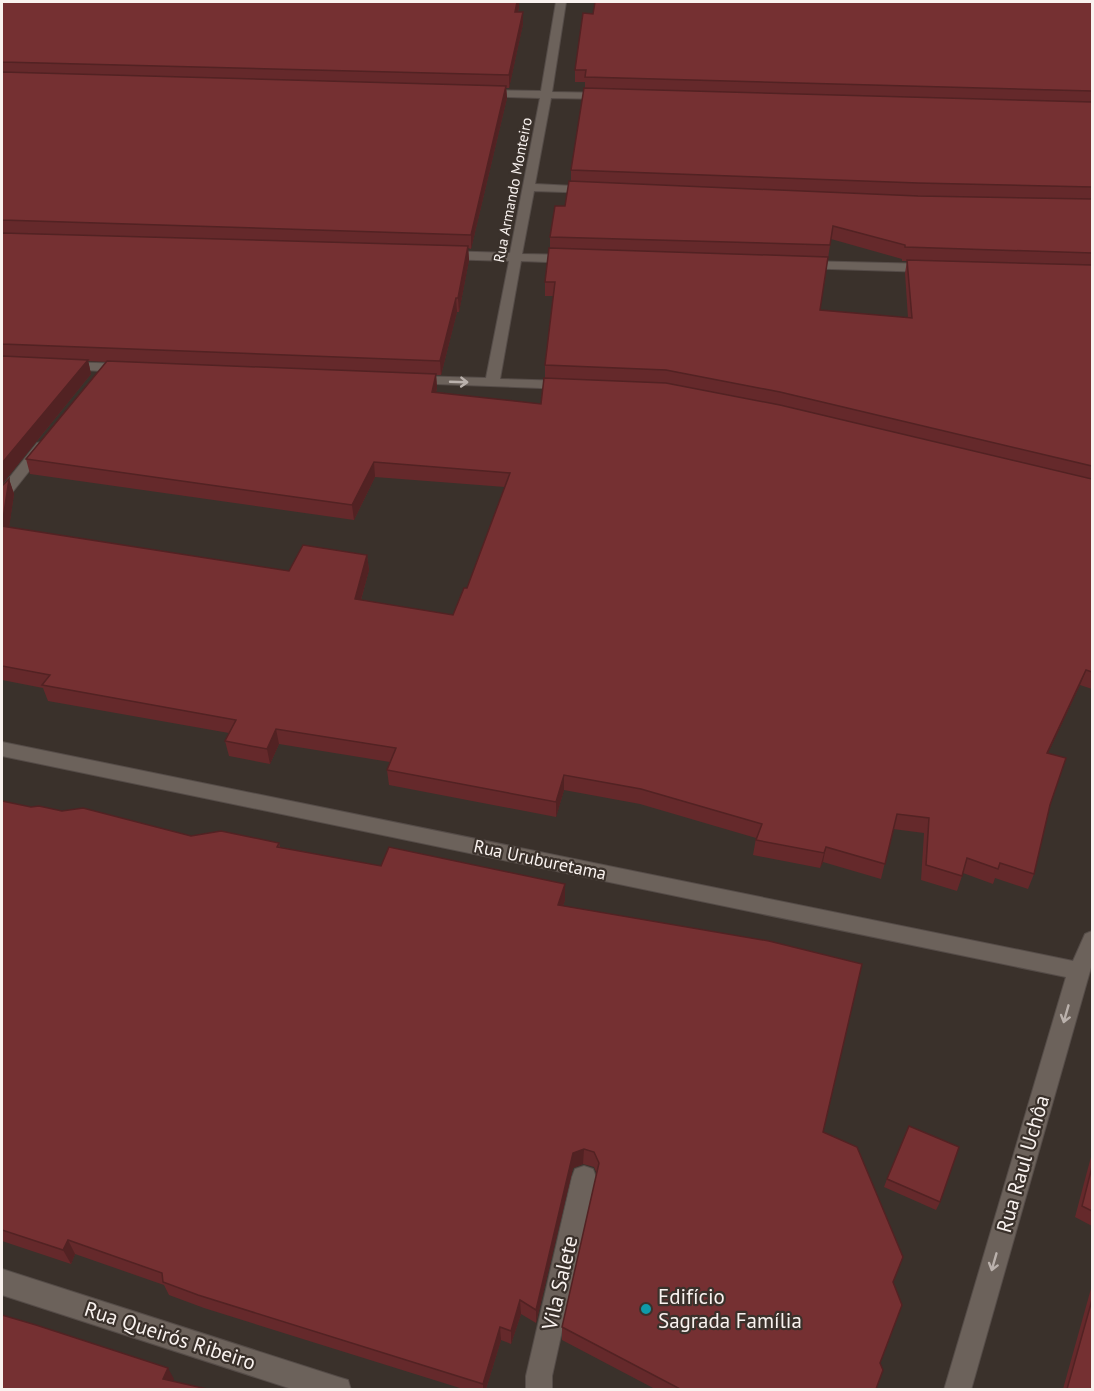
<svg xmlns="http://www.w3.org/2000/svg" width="1094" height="1391" font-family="'PT Sans',sans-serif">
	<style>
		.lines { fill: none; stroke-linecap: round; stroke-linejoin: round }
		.street-casing { stroke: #554c48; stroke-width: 2 }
		.street { fill: #6c625b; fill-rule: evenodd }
		.wall { fill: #65292b; fill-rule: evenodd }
		.shaded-wall { fill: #522223 }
		.building { fill: #753032; stroke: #522223; stroke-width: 1.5 }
		.oneway { stroke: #bab1ac }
		.culture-dot { fill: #0f9aa8; stroke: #3a312b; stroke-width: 2 }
		.labels { text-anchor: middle; stroke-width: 4.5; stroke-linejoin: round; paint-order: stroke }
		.far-street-label { font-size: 15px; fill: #f9f2ef; stroke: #3a312b }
		.street-label { font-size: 18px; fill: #f9f2ef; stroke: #3a312b }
		.near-street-label { font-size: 21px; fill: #f9f2ef; stroke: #3a312b }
		.near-poi-label { font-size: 21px; fill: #f9f2ef; stroke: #3a312b; text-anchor: start }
	</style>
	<rect width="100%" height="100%" fill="#3a312b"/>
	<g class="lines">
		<defs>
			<g id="street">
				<path d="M 556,2 L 566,2 L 552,92 L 605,93 L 610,96 L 605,99 L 551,98 L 535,184 L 593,187 L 599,190 L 593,193 L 534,191 L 522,254 L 572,255 L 578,259 L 572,263 L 521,261 L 500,379 L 566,381 L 573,385 L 566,389 L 409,383 L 407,380 L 414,376 L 486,378 L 509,261 L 444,259 L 438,255 L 444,251 L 510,253 L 540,98 L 483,96 L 478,93 L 483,90 L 541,91 Z"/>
				<path d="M 803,261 L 929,264 L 935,268 L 929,272 L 799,268 L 797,265 Z"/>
				<path d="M 66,362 L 126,364 L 133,368 L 126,372 L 61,369 L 59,366 L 61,363 Z"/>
				<path d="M 42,442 L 49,446 L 7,499 L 2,501 L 2,487 L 37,443 Z"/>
				<path d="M 2,742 L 1073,961 L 1085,934 L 1092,931 L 1092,964 L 971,1390 L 944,1390 L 1066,977 L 2,756 Z"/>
				<path d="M 584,1166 L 593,1169 L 596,1177 L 552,1376 L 552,1390 L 526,1390 L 526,1376 L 572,1177 L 575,1169 Z"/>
				<path d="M 2,1269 L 338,1377 L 348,1380 L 351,1390 L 295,1390 L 2,1295 Z"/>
			</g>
		</defs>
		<use href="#street" class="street-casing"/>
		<use href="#street" class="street"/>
	</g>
	<g class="wall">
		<path d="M 2,2 L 519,7 L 518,12 L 523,12 L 523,24 L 509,88 L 506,88 L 507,98 L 471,249 L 468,248 L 469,260 L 459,312 L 457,312 L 441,375 L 436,375 L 437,388 L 436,392 L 541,404 L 545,378 L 545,365 L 554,296 L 545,296 L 545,282 L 550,248 L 550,237 L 565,206 L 571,182 L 571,170 L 585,88 L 585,82 L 575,82 L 575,70 L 593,14 L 1092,2 L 1092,689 L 1080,685 L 1048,753 L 1050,805 L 1034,874 L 1028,889 L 995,878 L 993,884 L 963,873 L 957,891 L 921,880 L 924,833 L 893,829 L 881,879 L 823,862 L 820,868 L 753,855 L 756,838 L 640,804 L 564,790 L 556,817 L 389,785 L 387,770 L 390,762 L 279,744 L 270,764 L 229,756 L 225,741 L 229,733 L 48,701 L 43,688 L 2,680 L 2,486 L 9,479 L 14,494 L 9,527 L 289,571 L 367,555 L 369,570 L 361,600 L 453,615 L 467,588 L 505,487 L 375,477 L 354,520 L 30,474 L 26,459 L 107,362 L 88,361 L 91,374 L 2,484 ZM 831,239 L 902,259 L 902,261 L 907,261 L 905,273 L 908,318 L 820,310 Z"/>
		<path d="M 2,801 L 31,807 L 62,811 L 191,836 L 279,843 L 280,847 L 381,866 L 565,884 L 565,900 L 563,906 L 823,1132 L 893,1282 L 876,1389 L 655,1389 L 562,1340 L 562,1327 L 597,1174 L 594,1167 L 583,1164 L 573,1168 L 536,1323 L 521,1314 L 511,1344 L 501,1340 L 486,1389 L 463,1389 L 204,1308 L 169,1295 L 164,1285 L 75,1254 L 71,1264 L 2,1241 Z"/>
		<path d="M 1092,1153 L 1092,1226 L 1075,1217 Z"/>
		<path d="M 887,1179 L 940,1202 L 936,1210 L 884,1187 Z"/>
		<path d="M 1092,1285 L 1092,1389 L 1063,1389 Z"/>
	</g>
	<g class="shaded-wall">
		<path d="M 517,2 L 519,2 L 519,7 L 515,23 L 515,12 Z"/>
		<path d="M 523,12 L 523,24 L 509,88 L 509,75 Z"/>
		<path d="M 506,86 L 507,98 L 471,249 L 471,235 Z"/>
		<path d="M 468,246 L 469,260 L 459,312 L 458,298 Z"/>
		<path d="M 456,298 L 457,312 L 441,375 L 440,361 Z"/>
		<path d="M 88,360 L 91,374 L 2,484 L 2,463 Z"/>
		<path d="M 436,374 L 437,388 L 433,406 L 432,392 Z"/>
		<path d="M 374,462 L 375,477 L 354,520 L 352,505 Z"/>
		<path d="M 9,479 L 14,494 L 7,541 L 2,526 Z"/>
		<path d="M 367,555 L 369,570 L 357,614 L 355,599 Z"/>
		<path d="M 1086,670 L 1080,685 L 1041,768 L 1047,753 Z"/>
		<path d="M 276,729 L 279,744 L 270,764 L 267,749 Z"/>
		<path d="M 564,775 L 564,790 L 556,817 L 556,802 Z"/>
		<path d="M 826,847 L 823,862 L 820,868 L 824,853 Z"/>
		<path d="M 565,884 L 565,900 L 558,921 L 558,905 Z"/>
		<path d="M 584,1149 L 583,1164 L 573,1168 L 536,1323 L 536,1310 L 573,1153 Z"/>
		<path d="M 68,1240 L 75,1254 L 71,1264 L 63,1250 Z"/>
		<path d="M 520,1300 L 521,1314 L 511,1344 L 511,1331 Z"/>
		<path d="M 500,1327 L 501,1340 L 486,1389 L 483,1389 L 483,1384 Z"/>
		<path d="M 168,1368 L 174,1379 L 169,1389 L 163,1379 Z"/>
	</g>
	<g class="building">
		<path d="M 2,2 L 517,2 L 515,12 L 523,12 L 509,75 L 2,62 Z"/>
		<path d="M 595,2 L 1092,2 L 1092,91 L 585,77 L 586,70 L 575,70 L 583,13 L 593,14 Z"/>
		<path d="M 2,72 L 506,86 L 471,235 L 2,220 Z"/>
		<path d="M 584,88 L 1092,102 L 1092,187 L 918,183 L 571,170 Z"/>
		<path d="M 569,181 L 918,196 L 1092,199 L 1092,253 L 905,247 L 905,245 L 833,226 L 830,245 L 550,237 L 555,206 L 565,206 Z"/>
		<path d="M 2,233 L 468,246 L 458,298 L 456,298 L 440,361 L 2,344 Z"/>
		<path d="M 549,248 L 828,257 L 820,310 L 912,318 L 907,260 L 1092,265 L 1092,466 L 780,392 L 666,370 L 545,365 L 555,282 L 545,282 Z"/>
		<path d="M 2,356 L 88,360 L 2,463 Z"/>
		<path d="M 107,361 L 436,374 L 432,392 L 541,404 L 544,378 L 666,383 L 780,405 L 1092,479 L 1092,672 L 1086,670 L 1047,753 L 1066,758 L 1050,805 L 1034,874 L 1000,863 L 998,869 L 967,858 L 962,876 L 926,865 L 929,818 L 897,814 L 885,864 L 826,847 L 824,853 L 756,840 L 762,824 L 641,789 L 564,775 L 556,802 L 387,770 L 396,748 L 276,729 L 267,749 L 225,741 L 236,720 L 42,685 L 50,675 L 2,666 L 2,486 L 9,479 L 2,526 L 289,571 L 303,545 L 367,555 L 355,599 L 453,615 L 464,588 L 467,588 L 510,473 L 374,462 L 352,505 L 26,459 Z"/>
		<path d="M 2,801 L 31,807 L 39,806 L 62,811 L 83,808 L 191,836 L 221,831 L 279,843 L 277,847 L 381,866 L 389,847 L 565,884 L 558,905 L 769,941 L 862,964 L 823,1132 L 857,1147 L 903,1257 L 893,1282 L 902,1305 L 880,1363 L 883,1370 L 876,1389 L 680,1389 L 562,1327 L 599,1163 L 594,1152 L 584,1149 L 573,1153 L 536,1310 L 520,1300 L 511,1331 L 500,1327 L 483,1384 L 198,1295 L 163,1282 L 162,1273 L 68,1240 L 63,1250 L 2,1230 Z"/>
		<path d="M 909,1126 L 959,1147 L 940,1202 L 887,1179 Z"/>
		<path d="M 1092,1167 L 1092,1211 L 1082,1206 Z"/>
		<path d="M 1092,1300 L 1092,1389 L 1067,1389 Z"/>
		<path d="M 2,1315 L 36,1325 L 168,1368 L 163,1379 L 207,1389 L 2,1389 Z"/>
	</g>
	<defs><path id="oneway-shaft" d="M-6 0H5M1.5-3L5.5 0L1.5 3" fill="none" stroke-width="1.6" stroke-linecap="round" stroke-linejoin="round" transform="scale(1.5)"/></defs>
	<g class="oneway">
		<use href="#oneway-shaft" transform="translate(459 382) rotate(2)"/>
		<use href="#oneway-shaft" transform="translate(1066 1014) rotate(106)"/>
		<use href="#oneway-shaft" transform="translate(994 1262) rotate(106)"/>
	</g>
	<circle class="culture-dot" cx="646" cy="1309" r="6"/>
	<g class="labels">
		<g class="far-street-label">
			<text transform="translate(513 190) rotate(-79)" y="5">Rua Armando Monteiro</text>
		</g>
		<g class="street-label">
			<text transform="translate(540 860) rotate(12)" y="6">Rua Uruburetama</text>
		</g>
		<g class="near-street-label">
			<text transform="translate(1023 1164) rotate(-74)" y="7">Rua Raul Uchôa</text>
			<text transform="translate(560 1283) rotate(-77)" y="7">Vila Salete</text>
			<text transform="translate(170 1336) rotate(18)" y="7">Rua Queirós Ribeiro</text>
		</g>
		<g class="near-poi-label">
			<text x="658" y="1304">Edifício<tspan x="658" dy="24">Sagrada Família</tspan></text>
		</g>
	</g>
	<rect width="1094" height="1391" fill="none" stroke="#f9f2ef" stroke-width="6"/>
</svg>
